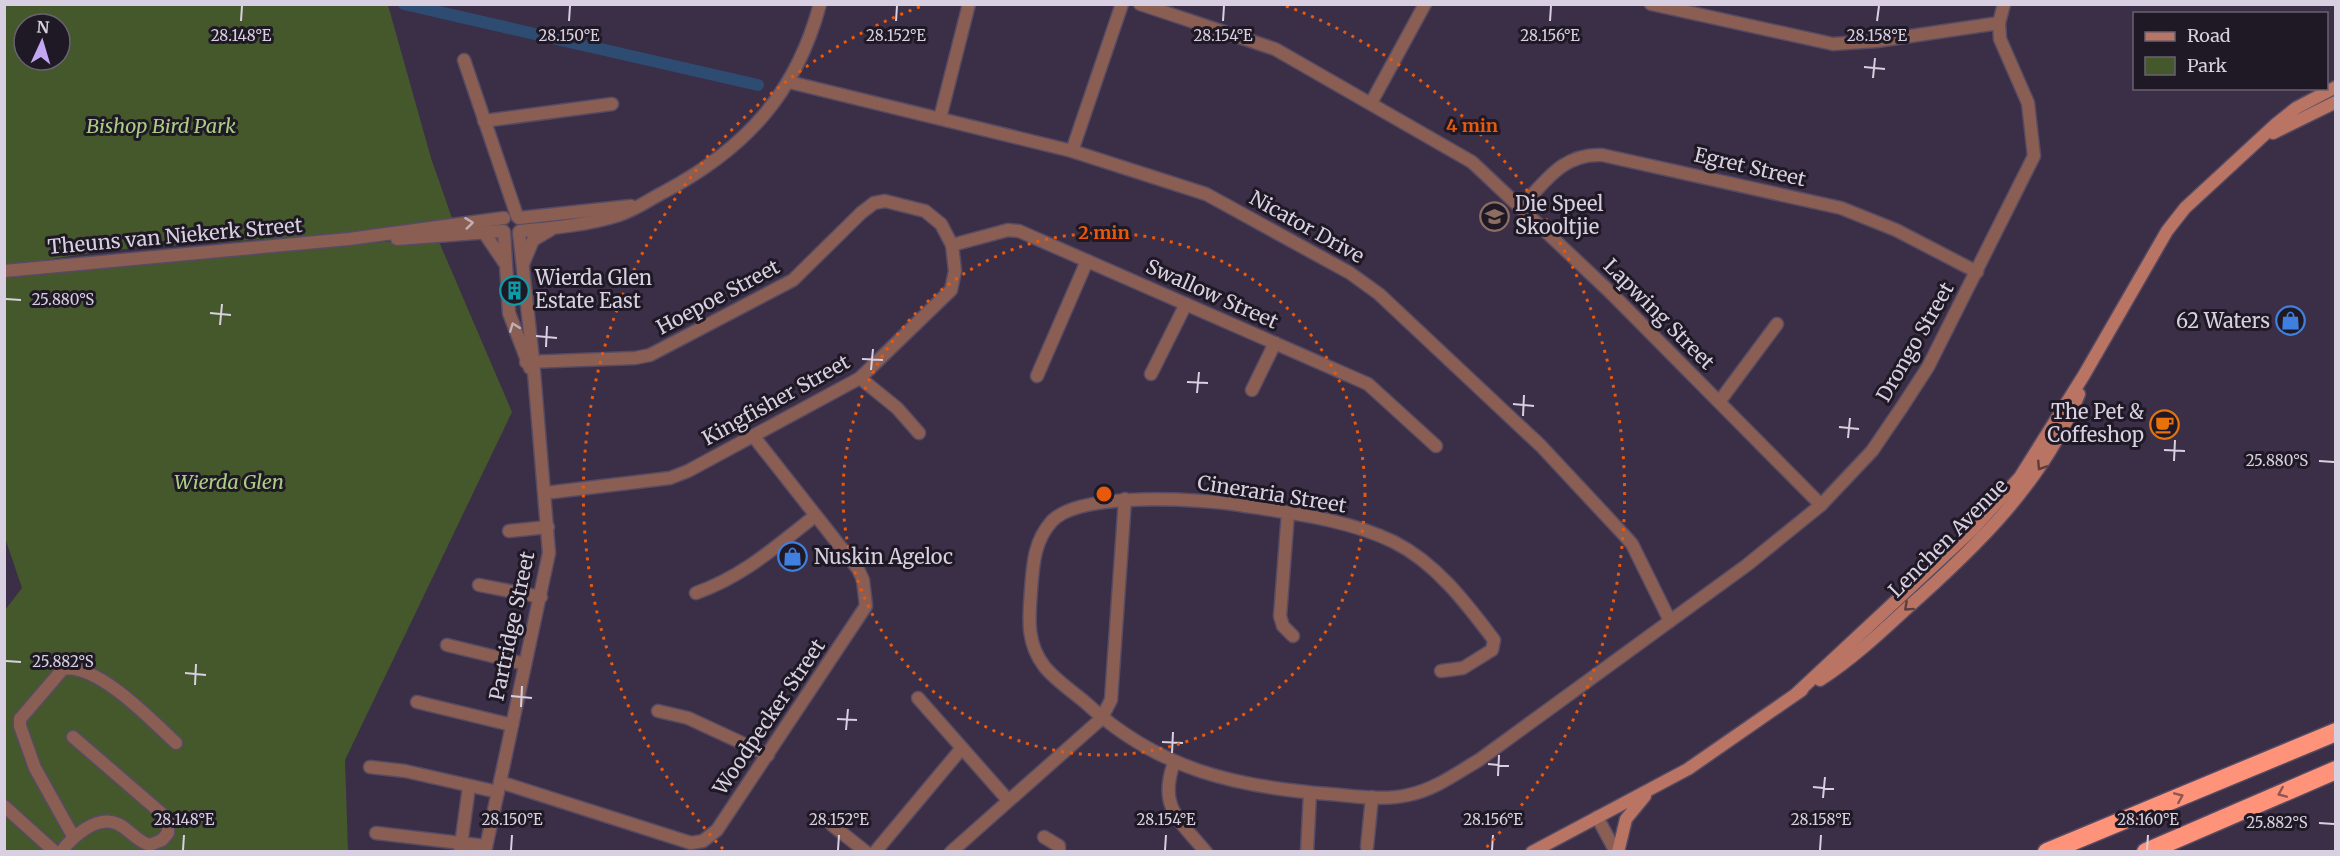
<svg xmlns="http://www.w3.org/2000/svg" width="2340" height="856" font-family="Merriweather,serif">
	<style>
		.green { fill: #44582b; fill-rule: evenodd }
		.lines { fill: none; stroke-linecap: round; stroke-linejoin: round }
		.canal { stroke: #2e4b72; stroke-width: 12 }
		.minor-casing { stroke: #574b63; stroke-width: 15 }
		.tertiary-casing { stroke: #574b63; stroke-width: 15 }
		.secondary-casing { stroke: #574b63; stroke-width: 15 }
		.motorway-casing { stroke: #574b63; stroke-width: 21 }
		.minor { stroke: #8a5e53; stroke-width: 12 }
		.tertiary { stroke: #8a5e53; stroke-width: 12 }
		.secondary { stroke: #ba7463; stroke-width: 12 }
		.motorway { stroke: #fe937a; stroke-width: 18 }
		.oneway { stroke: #c1aeb6 }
		.oneway2 { stroke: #5d3d3e }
		.oneway3 { stroke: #8e5650 }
		.ticks { fill: none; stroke: #d8d0e0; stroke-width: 2 }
		.ring { fill: none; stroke: #e8590c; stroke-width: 3; stroke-dasharray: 3 6 }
		.labels { text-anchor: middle; stroke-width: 6; stroke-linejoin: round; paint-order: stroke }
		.park-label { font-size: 20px; font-style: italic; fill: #aacd83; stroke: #1f1925 }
		.street-label { font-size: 20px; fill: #d8d0e0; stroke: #1f1925 }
		.poi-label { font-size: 20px; fill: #d8d0e0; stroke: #1f1925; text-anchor: start }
		.ticks-label { font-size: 15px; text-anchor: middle; fill: #d8d0e0; stroke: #1f1925; stroke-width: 6; stroke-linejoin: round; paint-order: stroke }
		.centre { fill: #e8590c; stroke: #1f1925; stroke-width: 3 }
		.ring-label { font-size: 18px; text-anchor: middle; font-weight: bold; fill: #e8590c; stroke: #1f1925; stroke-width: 6; stroke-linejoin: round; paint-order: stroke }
	</style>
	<rect width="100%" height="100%" fill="#3b2e47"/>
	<g class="green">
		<path d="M 5,5 L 388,5 L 431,158 L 453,221 L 393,230 L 110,250 L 5,266 ZM 24,24 L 60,24 L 60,60 L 24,60 Z"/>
		<path d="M 437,237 L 512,412 L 345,760 L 348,851 L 5,851 L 5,610 L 22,588 L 5,538 L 5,278 Z"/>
	</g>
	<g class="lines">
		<path class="canal" d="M 404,4 L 758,85"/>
		<defs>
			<g id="minor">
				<path d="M 1140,4 L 1275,49 L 1472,162 L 1611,293 L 1821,505"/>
				<path d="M 1651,4 L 1833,44 L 1877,41 L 1999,23"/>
				<path d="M 464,60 L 517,216"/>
				<path d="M 789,82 L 1072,151 L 1206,194 L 1350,273 L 1379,294 L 1541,446 L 1624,535 L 1632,544 L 1670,621"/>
				<path d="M 1371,103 L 1425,4"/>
				<path d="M 940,118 L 969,4"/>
				<path d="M 484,121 L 612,104"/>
				<path d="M 1072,151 L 1122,4"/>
				<path d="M 1521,207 C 1546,181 1563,153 1602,155 L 1841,208 L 1896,230 L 1977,272"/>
				<path d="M 504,232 L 509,313 L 530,368"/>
				<path d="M 952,245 L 1008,230 L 1019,231 L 1368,384 L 1436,446"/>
				<path d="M 526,362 L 635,358 L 650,355 L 793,280 L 861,213 L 874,203 L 885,201 L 925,211 L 941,224 L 952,245 L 955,271 L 951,290 L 860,378 L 688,471 L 670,478 L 545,493"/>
				<path d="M 1151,374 L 1186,304"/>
				<path d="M 1037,376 L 1087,261"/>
				<path d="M 860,378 L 897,408 L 919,433"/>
				<path d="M 1252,390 L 1275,343"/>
				<path d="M 1719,402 L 1777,324"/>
				<path d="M 1288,513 L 1280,616 L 1283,626 L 1293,636"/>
				<path d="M 509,531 L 548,527"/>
				<path d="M 479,585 L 541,597"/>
				<path d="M 696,593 C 744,576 775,547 815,516"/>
				<path d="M 447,645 L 525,664"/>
				<path d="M 1441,671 L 1463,668 L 1492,650 L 1494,640 C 1466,603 1436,563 1394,542 C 1347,519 1290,513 1240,505 C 1200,499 1081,491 1052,521 C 1034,541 1033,564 1031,590 C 1029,618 1026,642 1044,666 C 1055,680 1072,691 1086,703 C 1157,769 1235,787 1329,794 C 1355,796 1383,801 1408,795 C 1434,790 1457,773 1479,760 L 1747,565 L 1821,505 L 1872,451 L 1902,407 L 1928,367 L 2034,156 L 2028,103 L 2000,39 L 1999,23 L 2004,4"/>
				<path d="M 918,698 L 1008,800"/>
				<path d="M 417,702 L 512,725"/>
				<path d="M 658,711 L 688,718 L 768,755"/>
				<path d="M 1174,763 C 1158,806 1179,820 1206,852"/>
				<path d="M 370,767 L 405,771 L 498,792"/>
				<path d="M 500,782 L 691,843 L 703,841 L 717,830 L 866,606 L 863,580 L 858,569 L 754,437"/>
				<path d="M 4,806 L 55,852"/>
				<path d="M 1597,817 L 1616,852"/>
				<path d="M 832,825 L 866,852"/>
				<path d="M 376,833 L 486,846"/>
				<path d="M 73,836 L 35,768 L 20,726 L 20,719 L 63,669 C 98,663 152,721 176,743"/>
				<path d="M 1044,837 L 1059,846 L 1059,852"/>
				<path d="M 1367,847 L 1372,797"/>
				<path d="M 61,852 C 72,837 97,814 118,824 C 129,829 137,842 150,845 L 162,840 L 168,833 L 168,819 L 73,737"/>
				<path d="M 460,852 L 469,787"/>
				<path d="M 485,852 L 549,553 L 533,360 L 519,232"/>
				<path d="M 875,852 L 962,748"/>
				<path d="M 951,852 L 1101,719 L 1111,700 L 1125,499"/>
				<path d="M 1307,852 L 1310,793"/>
			</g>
			<g id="tertiary">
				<path d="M 519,218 L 631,206"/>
				<path d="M 520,231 C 553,228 588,225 619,215 C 635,210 650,199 664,192 C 745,149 796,94 820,4"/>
				<path d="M 485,234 L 504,262"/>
				<path d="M 397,239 L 503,231"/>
				<path d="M 523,264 L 533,240 L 550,230"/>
				<path d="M 4,271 L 349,239 L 504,218"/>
			</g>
			<g id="secondary">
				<path d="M 2273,133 L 2336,102"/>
				<path d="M 1820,680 C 1851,660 1878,635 1905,610 C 1975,548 2044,482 2079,394"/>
				<path d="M 1797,693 L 1974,528 L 2020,477 L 2084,375 L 2167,231 L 2185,208 L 2276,124 L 2296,108 L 2336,87"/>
				<path d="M 1532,852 L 1688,769 L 1802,690"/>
				<path d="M 1618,852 L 1626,819 L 1645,796"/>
			</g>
			<g id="motorway">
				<path d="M 2047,852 L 2336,732"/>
				<path d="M 2146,852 L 2336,770"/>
			</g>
		</defs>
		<use href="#minor" class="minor-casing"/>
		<use href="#tertiary" class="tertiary-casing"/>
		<use href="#secondary" class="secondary-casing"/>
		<use href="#motorway" class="motorway-casing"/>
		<use href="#minor" class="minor"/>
		<use href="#tertiary" class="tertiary"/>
		<use href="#secondary" class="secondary"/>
		<use href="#motorway" class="motorway"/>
	</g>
	<defs><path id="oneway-chevron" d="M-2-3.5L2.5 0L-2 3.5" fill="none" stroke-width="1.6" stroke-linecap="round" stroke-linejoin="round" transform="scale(1.5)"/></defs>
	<g class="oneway">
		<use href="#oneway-chevron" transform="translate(469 223) rotate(-7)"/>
		<use href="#oneway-chevron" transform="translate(514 327) rotate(-111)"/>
	</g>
	<g class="oneway2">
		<use href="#oneway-chevron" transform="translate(2041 466) rotate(123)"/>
		<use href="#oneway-chevron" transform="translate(1908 607) rotate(138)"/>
	</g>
	<g class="oneway3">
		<use href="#oneway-chevron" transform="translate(2282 793) rotate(157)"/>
		<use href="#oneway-chevron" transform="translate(2179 797) rotate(-23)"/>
	</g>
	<path class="ticks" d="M 241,21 L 242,6M 569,21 L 570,6M 896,21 L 897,6M 1223,21 L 1224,6M 1550,21 L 1551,6M 1877,21 L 1879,6M 1864,67 L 1885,69M 1873,78 L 1875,58M 6,299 L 21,300M 210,313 L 231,315M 220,325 L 222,304M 536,336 L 557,338M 546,347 L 547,326M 862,359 L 883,360M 871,370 L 873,349M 1187,382 L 1208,383M 1197,393 L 1199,372M 1513,404 L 1534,406M 1523,416 L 1524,395M 1839,427 L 1859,429M 1848,438 L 1850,418M 2164,450 L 2185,451M 2174,461 L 2175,440M 2319,461 L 2334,462M 6,661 L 21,662M 185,673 L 206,675M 195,685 L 196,664M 511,696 L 532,698M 521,707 L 522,686M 837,719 L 857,720M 846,730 L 848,709M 1162,742 L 1183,743M 1172,753 L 1173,732M 1488,764 L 1509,766M 1498,776 L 1499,755M 1813,787 L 1834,789M 1823,798 L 1825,777M 2319,823 L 2334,824M 183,850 L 184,835M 511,850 L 512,835M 838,850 L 839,835M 1165,850 L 1166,835M 1492,850 L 1493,835M 1820,850 L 1821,835M 2147,850 L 2148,835"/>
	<g class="ring">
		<circle cx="1104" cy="494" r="261"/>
		<path d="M723 849A521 521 0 0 1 922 6M1286 6A521 521 0 0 1 1485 849"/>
	</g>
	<defs>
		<symbol id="school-ring" viewBox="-11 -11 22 22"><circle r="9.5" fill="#1f1925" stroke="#8d6e63" stroke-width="1.5"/><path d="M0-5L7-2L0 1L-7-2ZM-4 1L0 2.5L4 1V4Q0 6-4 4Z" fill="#8d6e63"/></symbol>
		<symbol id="building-ring" viewBox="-11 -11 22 22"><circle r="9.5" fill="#1f1925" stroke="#0f9aa8" stroke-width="1.5"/><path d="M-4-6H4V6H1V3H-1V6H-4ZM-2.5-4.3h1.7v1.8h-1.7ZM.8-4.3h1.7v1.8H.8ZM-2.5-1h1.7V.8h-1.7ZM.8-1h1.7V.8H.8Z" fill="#0f9aa8"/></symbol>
		<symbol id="shop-ring" viewBox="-11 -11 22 22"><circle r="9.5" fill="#1f1925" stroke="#3f7fe0" stroke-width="1.5"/><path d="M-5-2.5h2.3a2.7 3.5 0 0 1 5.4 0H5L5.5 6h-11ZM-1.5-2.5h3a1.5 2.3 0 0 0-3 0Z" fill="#3f7fe0"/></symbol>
		<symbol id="cafe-ring" viewBox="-11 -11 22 22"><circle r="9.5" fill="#1f1925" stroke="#e8710a" stroke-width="1.5"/><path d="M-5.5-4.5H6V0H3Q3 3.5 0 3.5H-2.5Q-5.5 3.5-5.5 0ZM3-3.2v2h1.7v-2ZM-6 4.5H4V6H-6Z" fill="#e8710a"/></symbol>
	</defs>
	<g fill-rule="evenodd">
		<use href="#school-ring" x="1478" y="200" width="33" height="33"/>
		<use href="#building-ring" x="498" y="274" width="33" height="33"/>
		<use href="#shop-ring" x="2274" y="304" width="33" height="33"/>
		<use href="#cafe-ring" x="2148" y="408" width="33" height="33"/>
		<use href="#shop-ring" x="776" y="540" width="33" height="33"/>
	</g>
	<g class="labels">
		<g class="park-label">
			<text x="161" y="133">Bishop Bird Park</text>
			<text x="229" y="489">Wierda Glen</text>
		</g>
		<g class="street-label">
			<text transform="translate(1750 167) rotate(13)" y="7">Egret Street</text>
			<text transform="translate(1307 227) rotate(29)" y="7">Nicator Drive</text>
			<text transform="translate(175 236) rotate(-5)" y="7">Theuns van Niekerk Street</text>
			<text transform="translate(1212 294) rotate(24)" y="7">Swallow Street</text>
			<text transform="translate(718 297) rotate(-28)" y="7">Hoepoe Street</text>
			<text transform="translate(1659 314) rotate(45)" y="7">Lapwing Street</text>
			<text transform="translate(1915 342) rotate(-60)" y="7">Drongo Street</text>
			<text transform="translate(776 400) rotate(-29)" y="7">Kingfisher Street</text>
			<text transform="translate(1272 494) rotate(9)" y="7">Cineraria Street</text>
			<text transform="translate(1948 538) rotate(-45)" y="7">Lenchen Avenue</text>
			<text transform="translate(512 626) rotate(-78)" y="7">Partridge Street</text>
			<text transform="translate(769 717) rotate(-56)" y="7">Woodpecker Street</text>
		</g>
		<g class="poi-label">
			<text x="1515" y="211">Die Speel<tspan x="1515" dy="23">Skooltjie</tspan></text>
			<text x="535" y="285">Wierda Glen<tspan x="535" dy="23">Estate East</tspan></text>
			<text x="2270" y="328" text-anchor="end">62 Waters</text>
			<text x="2144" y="419" text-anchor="end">The Pet &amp;<tspan x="2144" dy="23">Coffeshop</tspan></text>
			<text x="814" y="564">Nuskin Ageloc</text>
		</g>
	</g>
	<g class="ticks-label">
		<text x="241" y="41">28.148°E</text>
		<text x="569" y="41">28.150°E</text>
		<text x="896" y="41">28.152°E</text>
		<text x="1223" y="41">28.154°E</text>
		<text x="1550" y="41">28.156°E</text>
		<text x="1877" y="41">28.158°E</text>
		<text x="63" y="305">25.880°S</text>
		<text x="2277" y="466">25.880°S</text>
		<text x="63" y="667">25.882°S</text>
		<text x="184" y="825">28.148°E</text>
		<text x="512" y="825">28.150°E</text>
		<text x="839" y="825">28.152°E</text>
		<text x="1166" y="825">28.154°E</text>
		<text x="1493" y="825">28.156°E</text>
		<text x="1821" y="825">28.158°E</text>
		<text x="2148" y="825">28.160°E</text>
		<text x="2277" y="828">25.882°S</text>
	</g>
	<circle cx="1104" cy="494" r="9" class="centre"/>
	<g class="ring-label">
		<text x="1472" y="132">4 min</text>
		<text x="1104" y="239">2 min</text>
	</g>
	<rect width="2340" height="856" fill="none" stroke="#d8d0e0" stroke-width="12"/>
	<rect x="2133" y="12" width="195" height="78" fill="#1f1925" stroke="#696270" stroke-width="1.5"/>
	<rect x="2145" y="32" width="30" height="9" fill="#ba7463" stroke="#696270" stroke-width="1.5"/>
	<text x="2187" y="42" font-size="18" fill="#d8d0e0">Road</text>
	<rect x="2145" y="57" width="30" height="18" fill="#44582b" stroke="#696270" stroke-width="1.5"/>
	<text x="2187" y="72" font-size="18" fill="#d8d0e0">Park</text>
	<g transform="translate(42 42) rotate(4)"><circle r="28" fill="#1f1925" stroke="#696270" stroke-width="1.5"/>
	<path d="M0-4.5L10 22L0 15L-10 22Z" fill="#c3a7f2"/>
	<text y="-9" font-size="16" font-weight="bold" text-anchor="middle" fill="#d8d0e0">N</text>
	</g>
</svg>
